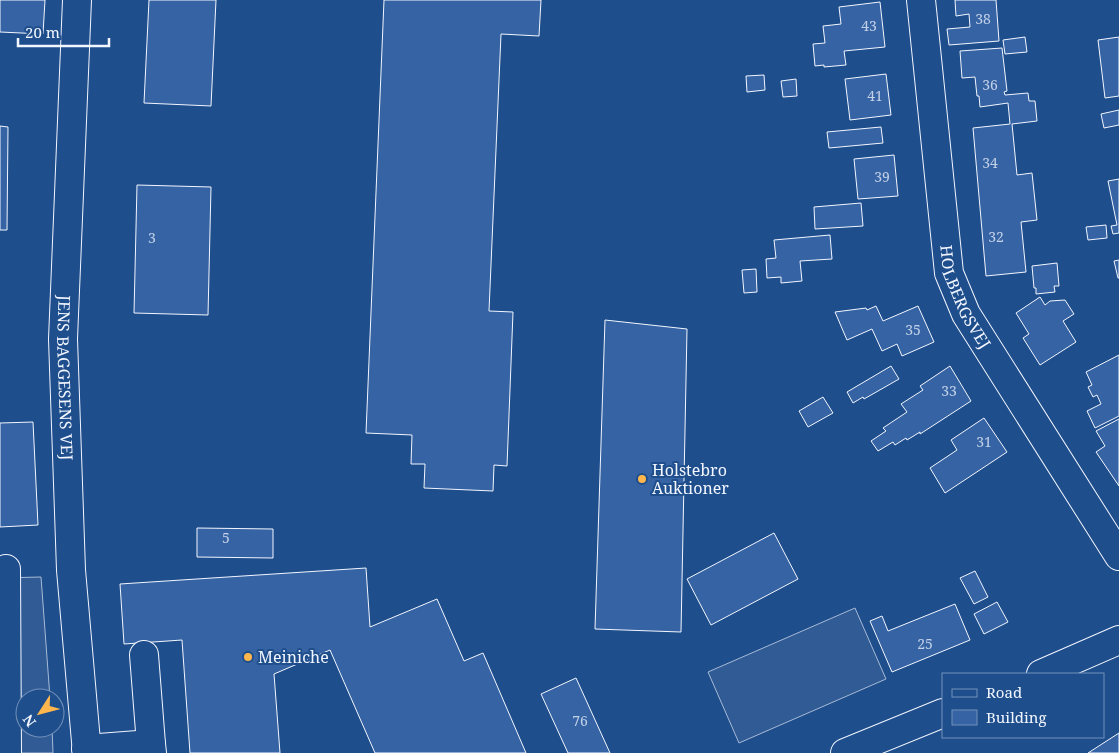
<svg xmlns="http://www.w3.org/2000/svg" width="1119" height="753" font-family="'Noto Serif',serif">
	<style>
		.built { fill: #305b95; stroke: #a8bbd7 }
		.building { fill: #3563a3; stroke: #f2f6ff }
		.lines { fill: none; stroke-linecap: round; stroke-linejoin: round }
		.minor-casing { stroke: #f2f6ff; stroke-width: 30 }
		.minor { stroke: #1f4e8c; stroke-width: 28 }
		.poi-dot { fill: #ffb74d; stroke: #1f4e8c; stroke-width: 2 }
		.labels { text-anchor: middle; stroke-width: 4; stroke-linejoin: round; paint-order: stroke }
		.number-label { font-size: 14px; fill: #c3d1e8 }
		.street-label { font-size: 16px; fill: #f2f6ff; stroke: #1f4e8c }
		.poi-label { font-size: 16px; fill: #f2f6ff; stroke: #1f4e8c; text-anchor: start }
	</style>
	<rect width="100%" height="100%" fill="#1f4e8c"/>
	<g class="built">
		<path d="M 41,577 L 50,698 L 25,698 L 25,728 L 52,728 L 53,753 L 0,753 L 0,578 Z"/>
		<path d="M 855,608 L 886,679 L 739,743 L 708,672 Z"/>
	</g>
	<g class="building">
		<path d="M 0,0 L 45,0 L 43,34 L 0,32 Z"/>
		<path d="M 149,0 L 216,0 L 211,106 L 144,103 Z"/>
		<path d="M 384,0 L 541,0 L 539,36 L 501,34 L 489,311 L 513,312 L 507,466 L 494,465 L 493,491 L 424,488 L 425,464 L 411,464 L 412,435 L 366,433 Z"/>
		<path d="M 955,0 L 996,0 L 999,41 L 949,45 L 947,29 L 970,27 L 969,14 L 956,16 Z"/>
		<path d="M 880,2 L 885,47 L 844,51 L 846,65 L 824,67 L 824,65 L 815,66 L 813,44 L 825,43 L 823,26 L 841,24 L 839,7 Z"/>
		<path d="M 1025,37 L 1027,52 L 1005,54 L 1003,40 Z"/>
		<path d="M 1119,37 L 1119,96 L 1105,98 L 1098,40 Z"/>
		<path d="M 1002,48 L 1007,91 L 1004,92 L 1005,95 L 1028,93 L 1029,101 L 1035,101 L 1037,121 L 1012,124 L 1017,175 L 1032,173 L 1037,220 L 1021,222 L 1026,272 L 986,276 L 973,128 L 1010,124 L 1008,103 L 980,107 L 979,96 L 977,96 L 975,77 L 962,78 L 960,51 Z"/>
		<path d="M 886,74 L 891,115 L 850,120 L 845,79 Z"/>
		<path d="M 764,75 L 765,90 L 747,92 L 746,76 Z"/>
		<path d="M 796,79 L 797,96 L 783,97 L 781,81 Z"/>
		<path d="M 1119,110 L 1119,125 L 1104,128 L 1101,114 Z"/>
		<path d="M 0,126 L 8,127 L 7,230 L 0,230 Z"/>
		<path d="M 881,127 L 883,143 L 829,148 L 827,132 Z"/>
		<path d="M 894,155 L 898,196 L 858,199 L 854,159 Z"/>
		<path d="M 1119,179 L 1119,233 L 1113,234 L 1111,226 L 1117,225 L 1108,181 Z"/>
		<path d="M 137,185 L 211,187 L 208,315 L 134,313 Z"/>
		<path d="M 861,203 L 863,226 L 815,229 L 814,207 Z"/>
		<path d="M 1106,225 L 1107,238 L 1088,240 L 1086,227 Z"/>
		<path d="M 830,235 L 832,259 L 800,261 L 802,281 L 781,283 L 781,277 L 767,278 L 766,259 L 776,258 L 774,240 Z"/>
		<path d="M 1119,260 L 1119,278 L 1118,278 L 1114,261 Z"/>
		<path d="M 1057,263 L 1059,286 L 1054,286 L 1055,292 L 1036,294 L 1036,288 L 1034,288 L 1032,266 Z"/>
		<path d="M 756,269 L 757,292 L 744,293 L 742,270 Z"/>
		<path d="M 1040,297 L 1045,305 L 1050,301 L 1065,300 L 1074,314 L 1063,321 L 1076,342 L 1040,365 L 1023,338 L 1029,334 L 1016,313 Z"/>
		<path d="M 876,306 L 883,321 L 918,306 L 934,342 L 902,356 L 897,344 L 882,351 L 872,329 L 847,340 L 835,312 L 866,308 L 867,310 Z"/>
		<path d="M 605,320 L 687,329 L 681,632 L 595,629 Z"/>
		<path d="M 1119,355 L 1119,416 L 1095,428 L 1087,411 L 1101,404 L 1097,395 L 1093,397 L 1088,387 L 1092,385 L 1086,372 Z"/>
		<path d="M 891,366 L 899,379 L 864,399 L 863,397 L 853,403 L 847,392 Z"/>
		<path d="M 950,366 L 971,401 L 920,434 L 920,432 L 907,440 L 906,438 L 895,445 L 893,442 L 878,451 L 871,441 L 886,431 L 883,428 L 907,412 L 901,404 L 923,390 L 920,386 Z"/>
		<path d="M 823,397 L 833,413 L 808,427 L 799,411 Z"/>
		<path d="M 984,418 L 1007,452 L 945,493 L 930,468 L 957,450 L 951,440 Z"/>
		<path d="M 1119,419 L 1119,486 L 1096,452 L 1105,446 L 1096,431 Z"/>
		<path d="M 33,422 L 38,525 L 0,527 L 0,423 Z"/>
		<path d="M 197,528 L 273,529 L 273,558 L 197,557 Z"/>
		<path d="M 774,533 L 798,579 L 711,625 L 687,579 Z"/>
		<path d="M 366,568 L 370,627 L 437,599 L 464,661 L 483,653 L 526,753 L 375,753 L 330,650 L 274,674 L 280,753 L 190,753 L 182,640 L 124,644 L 120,584 Z"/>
		<path d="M 975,571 L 988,597 L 974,604 L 960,578 Z"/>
		<path d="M 997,602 L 1008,622 L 984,634 L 974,614 Z"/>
		<path d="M 955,604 L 970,640 L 892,672 L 870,621 L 882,616 L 888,631 Z"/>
		<path d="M 576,678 L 610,753 L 568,753 L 541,694 Z"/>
		<path d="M 1119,733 L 1119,753 L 1088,753 Z"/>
	</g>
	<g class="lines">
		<defs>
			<g id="minor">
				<path id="s1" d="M 77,0 L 63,339 L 71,570 L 87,753"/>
				<path id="s2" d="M 921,0 L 949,273 L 966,314 L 1119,556"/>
				<path d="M 6,569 L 7,753"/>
				<path d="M 144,655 L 151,744"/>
				<path d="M 1041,674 L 1119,640"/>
				<path d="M 86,749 L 151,744 L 152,753"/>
				<path d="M 845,753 L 943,713"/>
			</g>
		</defs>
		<use href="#minor" class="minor-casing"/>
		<use href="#minor" class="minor"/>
	</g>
	<g class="poi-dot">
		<circle cx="642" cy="479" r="5"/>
		<circle cx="248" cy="657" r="5"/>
	</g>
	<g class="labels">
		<g class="number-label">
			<text x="983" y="24">38</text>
			<text x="869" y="31">43</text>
			<text x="990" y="90">36</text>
			<text x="875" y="101">41</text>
			<text x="990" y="168">34</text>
			<text x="882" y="182">39</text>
			<text x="996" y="242">32</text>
			<text x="152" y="243">3</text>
			<text x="913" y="335">35</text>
			<text x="949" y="396">33</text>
			<text x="984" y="447">31</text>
			<text x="226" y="543">5</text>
			<text x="925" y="649">25</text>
			<text x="580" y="726">76</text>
		</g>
		<g class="street-label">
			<text dy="6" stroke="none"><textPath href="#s2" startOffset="302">HOLBERGSVEJ</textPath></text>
			<text dy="6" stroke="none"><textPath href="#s1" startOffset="378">JENS BAGGESENS VEJ</textPath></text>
		</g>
		<g class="poi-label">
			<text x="652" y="476">Holstebro<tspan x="652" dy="18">Auktioner</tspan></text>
			<text x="258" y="663">Meiniche</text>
		</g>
	</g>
	<rect x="942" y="673" width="162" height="65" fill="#1f4e8c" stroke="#7391ba"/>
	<rect x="952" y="689" width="25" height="8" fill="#1f4e8c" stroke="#7391ba"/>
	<text x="986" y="698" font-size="15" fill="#f2f6ff">Road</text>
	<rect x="952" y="710" width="25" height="15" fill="#3563a3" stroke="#7391ba"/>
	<text x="986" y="723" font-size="15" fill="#f2f6ff">Building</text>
	<g transform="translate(40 713) rotate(234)"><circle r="24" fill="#1f4e8c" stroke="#7391ba"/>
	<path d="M0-4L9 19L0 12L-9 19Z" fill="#ffb74d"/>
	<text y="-8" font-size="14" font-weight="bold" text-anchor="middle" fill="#f2f6ff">N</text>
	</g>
	<path d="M18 38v8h91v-8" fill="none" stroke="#f2f6ff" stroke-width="2.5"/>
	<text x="25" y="38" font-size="15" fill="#f2f6ff" stroke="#1f4e8c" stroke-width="4" paint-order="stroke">20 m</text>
</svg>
